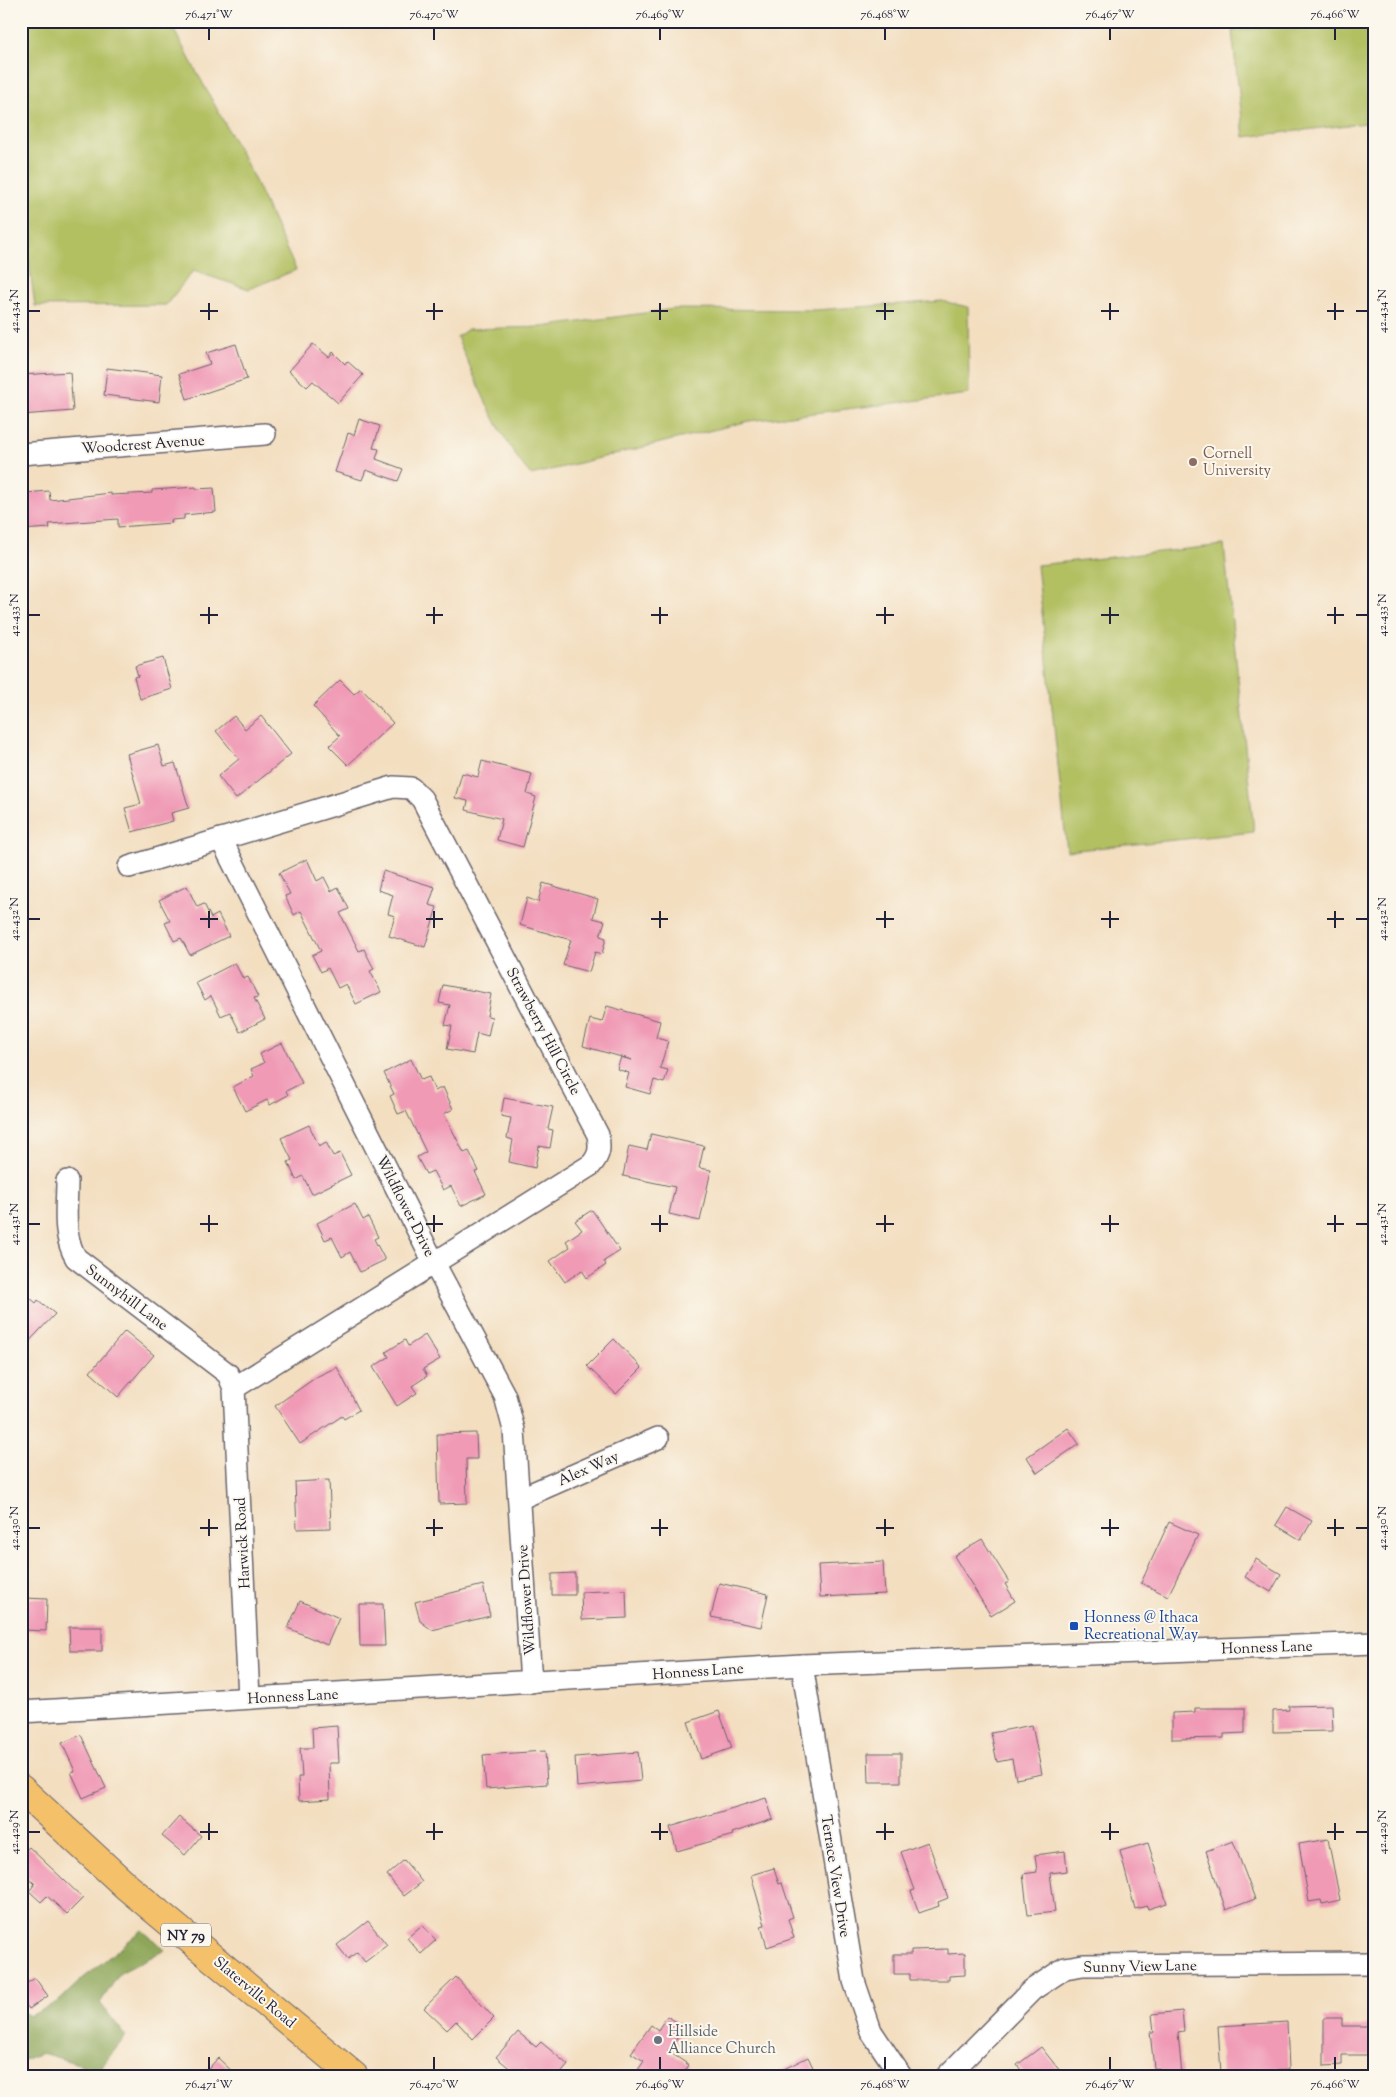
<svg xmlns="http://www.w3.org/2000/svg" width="1396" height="2097" font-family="'Sorts Mill Goudy',serif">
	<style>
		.green { fill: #b2c062; stroke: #6a714e }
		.forest { fill: #8da658; stroke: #58644a }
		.building { fill: #f09ab6 }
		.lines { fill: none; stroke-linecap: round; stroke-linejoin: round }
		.minor-casing { stroke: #6b646a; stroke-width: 24 }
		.highway-casing { stroke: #6b646a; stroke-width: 30 }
		.minor { stroke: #fff; stroke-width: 21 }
		.highway { stroke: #f4c16b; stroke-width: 28 }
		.ticks { fill: none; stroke: #22223b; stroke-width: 2 }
		.education-dot { fill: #8d6e63; stroke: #fbf7ec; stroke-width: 2 }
		.transit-dot { fill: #1a4fb4; stroke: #fbf7ec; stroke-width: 2 }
		.worship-dot { fill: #6b7280; stroke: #fbf7ec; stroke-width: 2 }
		.labels { text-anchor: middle; stroke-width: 4; stroke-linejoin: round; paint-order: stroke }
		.shield { fill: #fbf7ec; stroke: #636270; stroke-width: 1 }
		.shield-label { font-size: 14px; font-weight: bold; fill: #22223b }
		.street-label { font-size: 15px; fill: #22223b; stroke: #fbf7ec }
		.education-label { font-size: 15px; fill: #785e54; stroke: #fbf7ec; text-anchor: start }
		.transit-label { font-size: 15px; fill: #164399; stroke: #fbf7ec; text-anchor: start }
		.worship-label { font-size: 15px; fill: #5b616d; stroke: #fbf7ec; text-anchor: start }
		.neatline { fill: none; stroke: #22223b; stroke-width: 2 }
		.ticks-label { font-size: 12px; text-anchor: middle; fill: #22223b }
	</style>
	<rect width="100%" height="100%" fill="#fbf7ec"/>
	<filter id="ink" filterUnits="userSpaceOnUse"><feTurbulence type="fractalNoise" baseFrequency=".02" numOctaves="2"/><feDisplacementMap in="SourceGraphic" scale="10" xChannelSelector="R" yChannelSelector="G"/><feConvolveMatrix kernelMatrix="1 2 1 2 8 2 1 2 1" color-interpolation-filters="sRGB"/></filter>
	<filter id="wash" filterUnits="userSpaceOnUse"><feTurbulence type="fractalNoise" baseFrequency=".0096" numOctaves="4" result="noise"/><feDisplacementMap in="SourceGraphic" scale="20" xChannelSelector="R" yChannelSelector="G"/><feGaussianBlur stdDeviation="1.12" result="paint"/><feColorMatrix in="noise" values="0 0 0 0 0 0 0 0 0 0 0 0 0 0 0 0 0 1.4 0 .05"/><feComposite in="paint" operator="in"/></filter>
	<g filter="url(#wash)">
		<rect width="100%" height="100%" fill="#f3dec0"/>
		<g class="green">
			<path d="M 21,21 L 169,21 L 249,168 L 296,270 L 249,289 L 193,271 L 166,305 L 35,306 L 21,205 Z"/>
			<path d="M 1319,21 L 1373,21 L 1375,41 L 1375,122 L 1244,137 L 1232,31 Z"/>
			<path d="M 942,301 L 968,307 L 969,394 L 749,421 L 531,475 C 500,440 476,381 457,337 L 468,329 L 542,327 L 674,309 L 816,310 Z"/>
			<path d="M 1224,545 L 1254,832 L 1067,851 L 1037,565 Z"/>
		</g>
		<path class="forest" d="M 142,1930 L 165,1950 L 120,1973 L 100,2003 L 126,2036 L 99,2070 L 42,2053 L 21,2061 L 21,2011 L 30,2016 L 59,2001 L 81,1980 Z"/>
		<g id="blocks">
			<g class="building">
				<path d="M 236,344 L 247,379 L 187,399 L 179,374 L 210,364 L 206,353 Z"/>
				<path d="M 313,344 L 329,357 L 333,352 L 345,364 L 347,361 L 363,375 L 338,403 L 313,381 L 307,387 L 289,371 Z"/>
				<path d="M 107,368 L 162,375 L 159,402 L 104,395 Z"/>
				<path d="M 70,372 L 73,411 L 21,415 L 21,375 Z"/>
				<path d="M 359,419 L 380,426 L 373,448 L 379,449 L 376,459 L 403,469 L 398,481 L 366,470 L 362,480 L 335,472 L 348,433 L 354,435 Z"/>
				<path d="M 196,487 L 196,489 L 214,488 L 216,512 L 184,515 L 184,519 L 171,520 L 172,523 L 118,527 L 118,519 L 49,524 L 50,528 L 21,530 L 21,501 L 26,500 L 25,493 L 49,491 L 50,500 L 111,493 L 111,495 L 152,493 L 152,490 Z"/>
				<path d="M 163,658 L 172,689 L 140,699 L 134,677 L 138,676 L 135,666 Z"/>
				<path d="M 340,680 L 354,694 L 361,688 L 393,723 L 348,765 L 329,746 L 340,736 L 313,706 Z"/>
				<path d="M 234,716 L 245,729 L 261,716 L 291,754 L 236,799 L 218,776 L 239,759 L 216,731 Z"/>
				<path d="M 158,745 L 164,766 L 175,763 L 189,808 L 171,813 L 173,821 L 132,832 L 125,808 L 141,804 L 127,754 Z"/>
				<path d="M 482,761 L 532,774 L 527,794 L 536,797 L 523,847 L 497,840 L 502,819 L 466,810 L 468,801 L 455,798 L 462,773 L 478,777 Z"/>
				<path d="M 307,859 L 317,881 L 324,877 L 331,891 L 338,887 L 349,909 L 340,913 L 359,951 L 364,949 L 374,969 L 370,971 L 381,992 L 356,1004 L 346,984 L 338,988 L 328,968 L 321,972 L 312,955 L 321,951 L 301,911 L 294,915 L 285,896 L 290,894 L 279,873 Z"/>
				<path d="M 383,871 L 435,887 L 429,905 L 437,907 L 425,947 L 389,936 L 395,916 L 388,914 L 393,895 L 378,890 Z"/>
				<path d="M 543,883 L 598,899 L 593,918 L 605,921 L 600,936 L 606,938 L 602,954 L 595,952 L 589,972 L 563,965 L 571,940 L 520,925 L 527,898 L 538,902 Z"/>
				<path d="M 187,886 L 197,907 L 204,904 L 211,918 L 218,914 L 229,936 L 190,955 L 181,938 L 174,941 L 165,923 L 170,921 L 159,900 Z"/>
				<path d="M 235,963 L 243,979 L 248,977 L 258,997 L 254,998 L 265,1019 L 240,1032 L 230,1012 L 221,1016 L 211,996 L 205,1000 L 196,983 Z"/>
				<path d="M 443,985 L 491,994 L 487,1016 L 492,1017 L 488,1036 L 477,1033 L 473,1054 L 447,1049 L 452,1026 L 445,1025 L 450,1005 L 439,1003 Z"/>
				<path d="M 607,1006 L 660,1021 L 656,1038 L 668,1041 L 660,1068 L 668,1070 L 664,1083 L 654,1080 L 650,1094 L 625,1087 L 629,1073 L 617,1069 L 621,1057 L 632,1060 L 583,1046 L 590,1019 L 602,1022 Z"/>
				<path d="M 282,1043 L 302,1083 L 286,1091 L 288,1095 L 270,1105 L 267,1100 L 245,1111 L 233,1087 L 254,1076 L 251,1069 L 264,1063 L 260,1054 Z"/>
				<path d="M 411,1059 L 421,1080 L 429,1077 L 435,1091 L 443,1087 L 453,1109 L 444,1114 L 464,1153 L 469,1151 L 479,1171 L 475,1172 L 486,1194 L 461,1206 L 451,1186 L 443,1190 L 433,1171 L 426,1174 L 417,1157 L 426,1152 L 406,1111 L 398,1114 L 390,1096 L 394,1094 L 384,1073 Z"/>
				<path d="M 504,1098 L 553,1107 L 548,1129 L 553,1130 L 550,1148 L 539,1146 L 535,1168 L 509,1162 L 513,1140 L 507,1138 L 511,1118 L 501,1116 Z"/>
				<path d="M 309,1125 L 319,1146 L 326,1142 L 333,1156 L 340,1153 L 351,1175 L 312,1194 L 303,1176 L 296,1180 L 288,1162 L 292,1160 L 281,1138 Z"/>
				<path d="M 651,1134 L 704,1146 L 699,1168 L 711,1170 L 700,1221 L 669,1214 L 675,1187 L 623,1176 L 629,1146 L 647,1150 Z"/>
				<path d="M 355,1204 L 363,1220 L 368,1217 L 378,1237 L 374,1239 L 385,1260 L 360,1272 L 350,1252 L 342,1257 L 332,1237 L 325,1240 L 317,1223 Z"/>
				<path d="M 592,1210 L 620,1251 L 604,1261 L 606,1265 L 587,1278 L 582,1270 L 565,1282 L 550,1261 L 570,1247 L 566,1241 L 582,1230 L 575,1221 Z"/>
				<path d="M 21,1290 L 36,1303 L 38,1300 L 55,1314 L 21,1350 Z"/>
				<path d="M 125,1331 L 154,1355 L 118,1397 L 90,1372 Z"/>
				<path d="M 425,1335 L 440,1359 L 423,1369 L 427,1376 L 412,1386 L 417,1393 L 397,1406 L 373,1367 L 389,1357 L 386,1352 L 405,1340 L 408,1346 Z"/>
				<path d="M 614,1339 L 642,1368 L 616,1394 L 587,1366 Z"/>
				<path d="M 337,1367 L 359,1410 L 344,1419 L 342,1416 L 300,1444 L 275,1406 L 318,1376 Z"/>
				<path d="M 1068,1428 L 1079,1444 L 1037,1473 L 1027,1457 Z"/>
				<path d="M 476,1433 L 477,1459 L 466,1459 L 467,1503 L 439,1504 L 437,1434 Z"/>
				<path d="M 329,1480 L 331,1528 L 297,1529 L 295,1482 Z"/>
				<path d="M 1287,1507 L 1312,1521 L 1301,1540 L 1276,1525 Z"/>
				<path d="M 1169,1522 L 1198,1535 L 1168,1596 L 1141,1583 Z"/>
				<path d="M 982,1539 L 1009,1582 L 1005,1584 L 1015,1601 L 991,1616 L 954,1556 Z"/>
				<path d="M 1256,1559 L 1281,1574 L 1271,1592 L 1245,1577 Z"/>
				<path d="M 883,1562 L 885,1594 L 820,1597 L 818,1565 Z"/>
				<path d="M 575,1573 L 575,1595 L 552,1595 L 552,1574 Z"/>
				<path d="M 719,1583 L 768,1594 L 761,1627 L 711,1617 Z"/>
				<path d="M 483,1585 L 490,1616 L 432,1630 L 420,1621 L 415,1602 Z"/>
				<path d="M 626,1590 L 627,1618 L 582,1620 L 581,1592 Z"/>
				<path d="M 25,1598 L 47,1599 L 46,1631 L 24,1630 Z"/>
				<path d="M 300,1601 L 339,1618 L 327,1645 L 288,1628 Z"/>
				<path d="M 359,1604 L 383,1604 L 385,1646 L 360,1646 Z"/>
				<path d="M 69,1627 L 102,1627 L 102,1651 L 70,1651 Z"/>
				<path d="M 1332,1705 L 1333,1731 L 1273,1732 L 1273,1711 L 1289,1710 L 1289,1706 Z"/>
				<path d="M 1195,1708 L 1245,1708 L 1245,1733 L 1224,1734 L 1224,1738 L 1172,1739 L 1172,1713 L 1195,1712 Z"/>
				<path d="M 719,1711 L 732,1748 L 701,1759 L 688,1722 Z"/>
				<path d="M 1032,1725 L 1042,1774 L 1016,1779 L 1012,1759 L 997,1762 L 991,1733 Z"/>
				<path d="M 337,1726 L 339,1763 L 329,1763 L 330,1799 L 299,1801 L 298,1777 L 302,1777 L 300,1748 L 313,1748 L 312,1728 Z"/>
				<path d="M 81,1735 L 106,1788 L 83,1798 L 71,1772 L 75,1771 L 62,1743 Z"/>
				<path d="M 545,1751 L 547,1784 L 486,1789 L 483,1755 Z"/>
				<path d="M 638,1752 L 641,1781 L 577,1787 L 575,1757 Z"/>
				<path d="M 868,1753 L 901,1753 L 901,1782 L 869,1782 Z"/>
				<path d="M 766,1798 L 773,1819 L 732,1833 L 733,1835 L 677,1851 L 670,1827 Z"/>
				<path d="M 179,1817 L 201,1836 L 185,1855 L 162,1836 Z"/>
				<path d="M 1328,1839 L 1340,1900 L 1322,1904 L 1321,1900 L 1309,1902 L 1299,1844 Z"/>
				<path d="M 1233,1841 L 1255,1899 L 1226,1910 L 1206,1851 Z"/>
				<path d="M 928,1842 L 948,1898 L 938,1902 L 939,1906 L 919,1913 L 911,1891 L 915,1890 L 901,1852 Z"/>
				<path d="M 1148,1843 L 1167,1903 L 1148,1909 L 1147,1906 L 1135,1909 L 1120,1851 Z"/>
				<path d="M 29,1847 L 83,1898 L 67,1914 L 47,1896 L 41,1902 L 29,1891 L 35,1884 L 21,1871 L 21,1855 Z"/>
				<path d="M 1065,1851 L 1067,1871 L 1050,1873 L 1055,1912 L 1028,1915 L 1023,1874 L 1037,1872 L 1035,1855 Z"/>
				<path d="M 404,1860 L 422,1882 L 404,1896 L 387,1875 Z"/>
				<path d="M 774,1868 L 779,1884 L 782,1883 L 793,1917 L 788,1919 L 794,1938 L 767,1947 L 761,1926 L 765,1925 L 751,1875 Z"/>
				<path d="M 368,1921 L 387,1945 L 365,1962 L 357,1952 L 348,1959 L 337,1945 Z"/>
				<path d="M 422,1925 L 436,1940 L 421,1954 L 407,1938 Z"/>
				<path d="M 948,1949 L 948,1954 L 965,1953 L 965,1975 L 949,1976 L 949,1980 L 910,1980 L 910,1974 L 894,1974 L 894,1954 L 911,1954 L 911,1950 Z"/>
				<path d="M 456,1977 L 494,2018 L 473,2039 L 456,2021 L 447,2030 L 424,2008 Z"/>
				<path d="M 35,1978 L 48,1996 L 29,2009 L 21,1998 L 21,1987 Z"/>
				<path d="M 1182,2011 L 1184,2031 L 1178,2032 L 1182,2076 L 1160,2076 L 1159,2068 L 1154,2068 L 1150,2032 L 1154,2032 L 1152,2014 Z"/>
				<path d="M 667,2016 L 685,2027 L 668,2051 L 689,2065 L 682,2076 L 634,2076 L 644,2061 L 631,2053 L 651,2025 L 658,2030 Z"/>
				<path d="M 1324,2018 L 1342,2018 L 1342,2026 L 1375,2026 L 1375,2055 L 1342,2055 L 1342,2065 L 1324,2066 Z"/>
				<path d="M 1287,2022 L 1289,2070 L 1221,2074 L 1218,2026 Z"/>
				<path d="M 518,2032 L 536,2047 L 541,2042 L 568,2065 L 559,2076 L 533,2076 L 525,2069 L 519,2076 L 496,2057 Z"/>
				<path d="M 1041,2047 L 1064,2076 L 1026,2076 L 1017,2065 Z"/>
				<path d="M 808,2057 L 817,2076 L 770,2076 Z"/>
				<path d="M 218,2058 L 237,2076 L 202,2076 Z"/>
			</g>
		</g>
	</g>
	<g filter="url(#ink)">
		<use href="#blocks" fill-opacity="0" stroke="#6b646a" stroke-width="1"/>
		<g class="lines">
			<defs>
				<g id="minor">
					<path d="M 21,454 L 265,434"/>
					<path d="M 221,839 L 434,1263 L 505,1396 L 514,1430 L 531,1682"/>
					<path d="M 129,867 L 393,787 L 411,788 L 422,799 L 598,1135 C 600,1148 600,1155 591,1165 L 234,1388"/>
					<path d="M 67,1181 C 67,1207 62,1235 76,1258 L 228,1374 L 234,1388 L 249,1698"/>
					<path d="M 519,1499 L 658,1438"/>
					<path d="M 802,1665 L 854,1981 L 871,2031 L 901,2076"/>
					<path d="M 21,1712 L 802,1665 L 1375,1643"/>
					<path d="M 947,2076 L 1032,1990 L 1065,1968 L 1083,1965 L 1375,1963"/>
				</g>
				<path id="highway" d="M 21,1789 L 126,1886 L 354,2076"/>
			</defs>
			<use href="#minor" class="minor-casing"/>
			<use href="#highway" class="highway-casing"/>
			<use href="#minor" class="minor"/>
			<use href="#highway" class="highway"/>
		</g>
	</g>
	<path class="ticks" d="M 209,28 L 209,40M 434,28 L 434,40M 660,28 L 660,40M 885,28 L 885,40M 1110,28 L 1110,40M 1335,28 L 1335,40M 209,303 L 209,320M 434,303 L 434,320M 660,303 L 660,320M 885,303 L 885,320M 1110,303 L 1110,320M 1335,303 L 1335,320M 28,311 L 40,311M 200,311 L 218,311M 426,311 L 443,311M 651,311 L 668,311M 876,311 L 894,311M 1101,311 L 1119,311M 1327,311 L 1344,311M 1356,311 L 1368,311M 209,607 L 209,624M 434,607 L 434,624M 660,607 L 660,624M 885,607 L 885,624M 1110,607 L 1110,624M 1335,607 L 1335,624M 28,615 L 40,615M 200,615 L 218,615M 426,615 L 443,615M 651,615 L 668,615M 876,615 L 894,615M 1101,615 L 1119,615M 1327,615 L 1344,615M 1356,615 L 1368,615M 209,911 L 209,928M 434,911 L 434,928M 660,911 L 660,928M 885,911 L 885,928M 1110,911 L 1110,928M 1335,911 L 1335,928M 28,919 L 40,919M 200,919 L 218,919M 426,919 L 443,919M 651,919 L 668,919M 876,919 L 894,919M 1101,919 L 1119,919M 1327,919 L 1344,919M 1356,919 L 1368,919M 209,1215 L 209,1232M 434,1215 L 434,1232M 660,1215 L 660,1232M 885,1215 L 885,1232M 1110,1215 L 1110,1232M 1335,1215 L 1335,1232M 28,1224 L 40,1224M 200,1224 L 218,1224M 426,1224 L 443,1224M 651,1224 L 668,1224M 876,1224 L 894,1224M 1101,1224 L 1119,1224M 1327,1224 L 1344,1224M 1356,1224 L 1368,1224M 209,1519 L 209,1536M 434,1519 L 434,1536M 660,1519 L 660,1536M 885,1519 L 885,1536M 1110,1519 L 1110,1536M 1335,1519 L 1335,1536M 28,1528 L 40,1528M 200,1528 L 218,1528M 426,1528 L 443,1528M 651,1528 L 668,1528M 876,1528 L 894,1528M 1101,1528 L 1119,1528M 1327,1528 L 1344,1528M 1356,1528 L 1368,1528M 209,1823 L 209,1840M 434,1823 L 434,1840M 660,1823 L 660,1840M 885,1823 L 885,1840M 1110,1823 L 1110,1840M 1335,1823 L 1335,1840M 28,1832 L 40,1832M 200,1832 L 218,1832M 426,1832 L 443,1832M 651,1832 L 668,1832M 876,1832 L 894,1832M 1101,1832 L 1119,1832M 1327,1832 L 1344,1832M 1356,1832 L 1368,1832M 209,2057 L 209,2070M 434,2057 L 434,2070M 660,2057 L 660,2070M 885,2057 L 885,2070M 1110,2057 L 1110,2070M 1335,2057 L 1335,2070"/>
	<circle class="education-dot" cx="1193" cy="462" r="5"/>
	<rect class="transit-dot" x="1069" y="1621" width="10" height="10" rx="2.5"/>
	<circle class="worship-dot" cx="658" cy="2040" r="5"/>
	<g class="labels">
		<rect class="shield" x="161" y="1923.5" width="50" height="23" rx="4"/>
		<g class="shield-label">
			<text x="186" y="1940">NY 79</text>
		</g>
		<g class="street-label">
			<text transform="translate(143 444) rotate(-4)" y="5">Woodcrest Avenue</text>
			<text transform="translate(544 1031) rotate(62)" y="5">Strawberry Hill Circle</text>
			<text transform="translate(406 1206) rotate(63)" y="5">Wildflower Drive</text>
			<text transform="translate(127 1297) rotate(37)" y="5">Sunnyhill Lane</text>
			<text transform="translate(588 1468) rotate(-24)" y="5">Alex Way</text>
			<text transform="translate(242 1543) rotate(-93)" y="5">Harwick Road</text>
			<text transform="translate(526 1600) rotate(-94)" y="5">Wildflower Drive</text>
			<text transform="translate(1267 1647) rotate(-2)" y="5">Honness Lane</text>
			<text transform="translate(698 1671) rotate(-4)" y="5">Honness Lane</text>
			<text transform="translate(293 1696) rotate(-3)" y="5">Honness Lane</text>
			<text transform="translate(836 1876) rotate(81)" y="5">Terrace View Drive</text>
			<text transform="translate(1140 1966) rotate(-1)" y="5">Sunny View Lane</text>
			<text transform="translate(255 1992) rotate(40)" y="5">Slaterville Road</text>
		</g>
		<g class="education-label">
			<text x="1203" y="458">Cornell<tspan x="1203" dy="17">University</tspan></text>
		</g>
		<g class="transit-label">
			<text x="1084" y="1622">Honness @ Ithaca<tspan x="1084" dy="17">Recreational Way</tspan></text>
		</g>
		<g class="worship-label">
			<text x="668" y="2036">Hillside<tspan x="668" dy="17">Alliance Church</tspan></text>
		</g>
	</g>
	<rect width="1396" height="2097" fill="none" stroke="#fbf7ec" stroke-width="55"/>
	<rect x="28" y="28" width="1340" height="2042" class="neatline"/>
	<g class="ticks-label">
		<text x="209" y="18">76.471°W</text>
		<text x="434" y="18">76.470°W</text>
		<text x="660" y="18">76.469°W</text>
		<text x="885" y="18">76.468°W</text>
		<text x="1110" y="18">76.467°W</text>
		<text x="1335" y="18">76.466°W</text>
		<text transform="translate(14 311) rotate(-90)" y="4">42.434°N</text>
		<text transform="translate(1382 311) rotate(-90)" y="4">42.434°N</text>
		<text transform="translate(14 615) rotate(-90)" y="4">42.433°N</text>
		<text transform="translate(1382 615) rotate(-90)" y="4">42.433°N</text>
		<text transform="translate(14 919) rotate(-90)" y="4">42.432°N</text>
		<text transform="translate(1382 919) rotate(-90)" y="4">42.432°N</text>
		<text transform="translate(14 1224) rotate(-90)" y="4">42.431°N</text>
		<text transform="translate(1382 1224) rotate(-90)" y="4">42.431°N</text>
		<text transform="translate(14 1528) rotate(-90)" y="4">42.430°N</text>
		<text transform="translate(1382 1528) rotate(-90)" y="4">42.430°N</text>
		<text transform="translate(14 1832) rotate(-90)" y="4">42.429°N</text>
		<text transform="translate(1382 1832) rotate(-90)" y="4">42.429°N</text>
		<text x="209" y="2088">76.471°W</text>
		<text x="434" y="2088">76.470°W</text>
		<text x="660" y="2088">76.469°W</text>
		<text x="885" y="2088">76.468°W</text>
		<text x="1110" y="2088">76.467°W</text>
		<text x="1335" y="2088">76.466°W</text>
	</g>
</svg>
